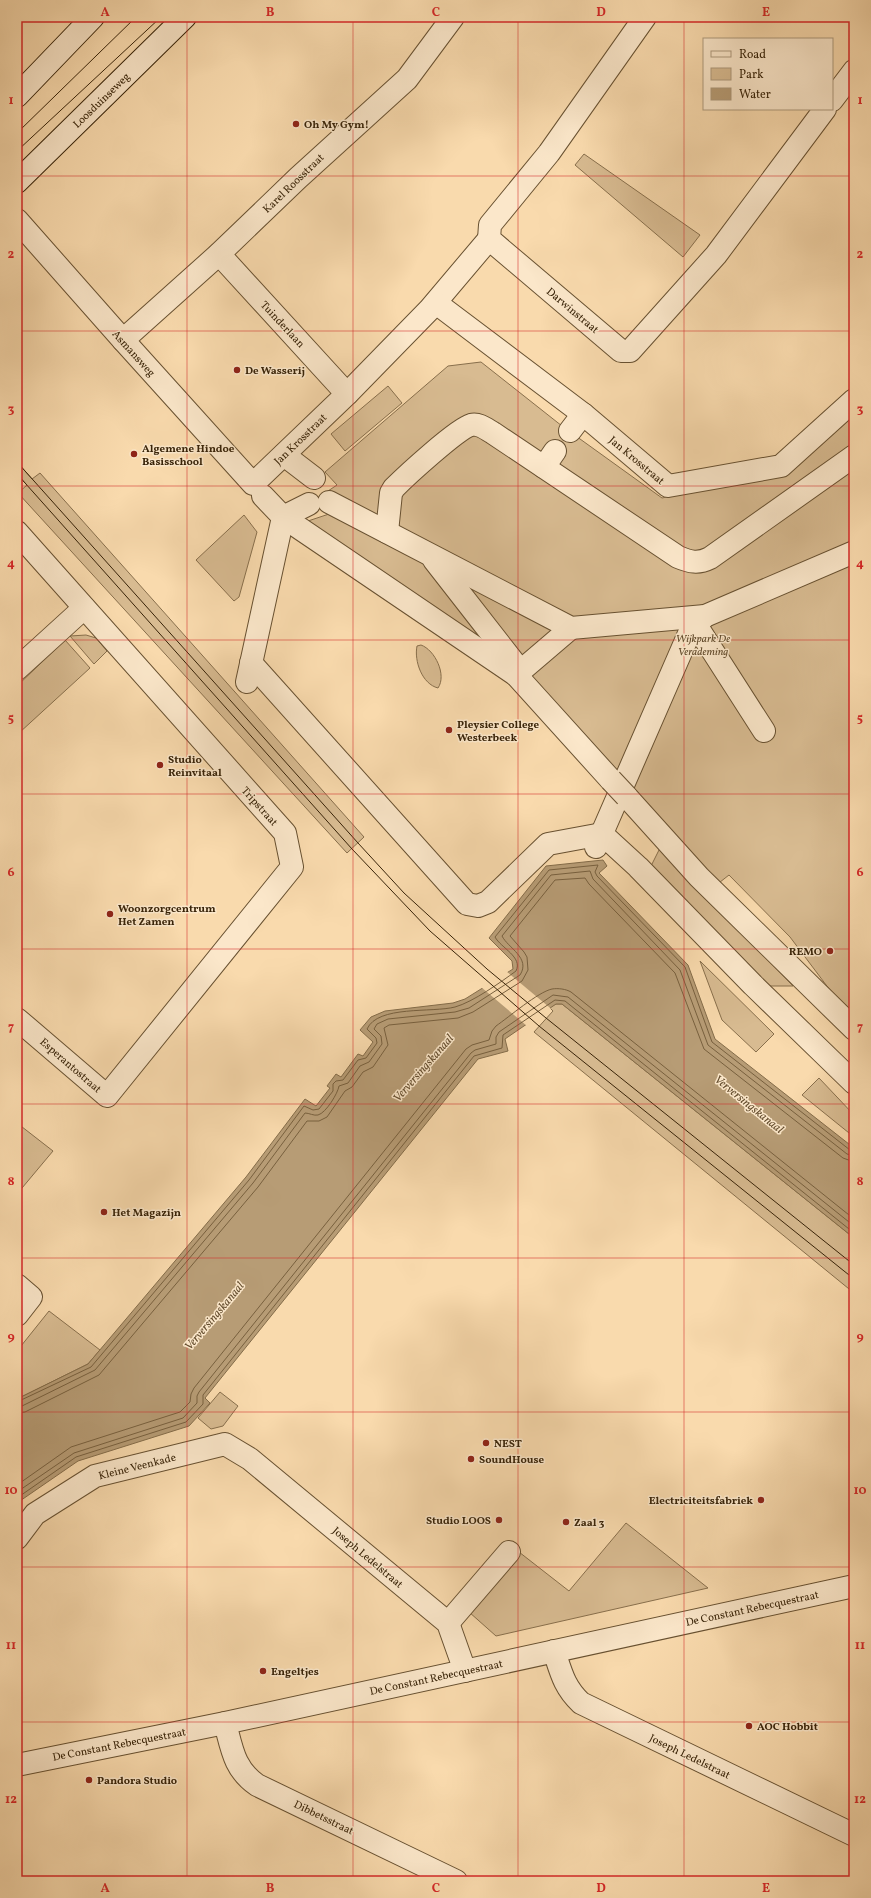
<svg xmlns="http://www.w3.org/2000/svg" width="871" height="1898" font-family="Vollkorn,serif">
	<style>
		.green { fill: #d8bb91; stroke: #886f4c }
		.water { fill: #b79c75; stroke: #846c49 }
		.pier { fill: #f9daad }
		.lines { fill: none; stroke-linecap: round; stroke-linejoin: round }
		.shore { stroke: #78603e; stroke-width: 1 }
		.street-casing { stroke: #685131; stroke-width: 24 }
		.secondary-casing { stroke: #382308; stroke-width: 24 }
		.street { stroke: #fbe7ca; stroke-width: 22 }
		.secondary { stroke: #fbe7ca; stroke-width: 22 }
		.tram { stroke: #382308; stroke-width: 1 }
		.street-bridge-casing { stroke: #685131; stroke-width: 24; stroke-linecap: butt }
		.street-bridge { stroke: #fbe7ca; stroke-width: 22 }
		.grid { fill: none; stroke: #d62828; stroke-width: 1; stroke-opacity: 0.55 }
		.poi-dot { fill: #8f2418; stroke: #fbe7ca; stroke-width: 1.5 }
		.labels { text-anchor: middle; stroke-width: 3; stroke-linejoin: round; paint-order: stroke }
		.street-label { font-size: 11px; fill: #382308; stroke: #fbe7ca }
		.poi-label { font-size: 11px; font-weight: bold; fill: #382308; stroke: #fbe7ca; text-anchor: start }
		.park-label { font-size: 11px; font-style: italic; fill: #60492a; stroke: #fbe7ca }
		.water-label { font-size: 12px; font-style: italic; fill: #644d2e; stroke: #fbe7ca }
		.neatline { fill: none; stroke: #d62828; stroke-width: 1.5 }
		.grid-label { font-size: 13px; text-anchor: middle; font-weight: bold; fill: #d62828 }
	</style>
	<rect width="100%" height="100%" fill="#f9daad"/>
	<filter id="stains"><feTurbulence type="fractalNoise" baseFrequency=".005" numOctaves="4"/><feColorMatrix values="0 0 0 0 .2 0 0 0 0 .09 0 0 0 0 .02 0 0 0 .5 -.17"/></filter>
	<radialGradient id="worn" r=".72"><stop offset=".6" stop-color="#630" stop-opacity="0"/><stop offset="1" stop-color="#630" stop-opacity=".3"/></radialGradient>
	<g class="green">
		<path d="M 584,154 L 700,235 L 683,257 L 575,165 Z"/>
		<path d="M 481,362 L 562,426 L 662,498 L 788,471 L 854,414 L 854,1022 L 790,937 L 729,875 L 715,886 L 531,677 L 308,521 L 329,514 L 325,493 L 337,485 L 325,472 L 448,366 Z"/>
		<path d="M 388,386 L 402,403 L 345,451 L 331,434 Z"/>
		<path d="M 17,462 L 32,479 L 40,473 L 364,837 L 347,853 L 18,493 L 27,485 L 17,474 Z"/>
		<path d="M 244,515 L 257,532 L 239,597 L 234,601 L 196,560 Z"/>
		<path d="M 86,635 L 96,638 L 107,651 L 94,664 L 70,636 Z"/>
		<path d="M 65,640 L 90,668 L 19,733 L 17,731 L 17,686 Z"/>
		<path d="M 421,645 C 435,650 447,675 438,688 C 422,684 414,661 417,646 Z"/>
		<path d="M 660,848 L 676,864 L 793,986 L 759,986 L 648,872 Z"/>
		<path d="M 700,961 L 774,1034 L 756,1052 L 722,1020 Z"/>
		<path d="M 556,1004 L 562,1004 L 854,1238 L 854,1293 L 534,1032 L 553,1011 L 549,1007 Z"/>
		<path d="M 819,1078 L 854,1115 L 854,1137 L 802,1095 Z"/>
		<path d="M 17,1123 L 53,1151 L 17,1194 Z"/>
		<path d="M 49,1311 L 100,1350 L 88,1364 L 17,1399 L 17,1351 Z"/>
		<path d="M 220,1392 L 238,1406 L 223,1426 L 211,1429 L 198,1418 Z"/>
		<path d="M 626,1523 L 708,1588 L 496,1636 L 469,1612 L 519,1552 L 569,1591 Z"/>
	</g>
	<path class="water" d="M 603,860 L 607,866 L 599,873 L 688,965 L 715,1039 L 854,1148 L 854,1238 L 562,1004 L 556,1004 L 505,1039 L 508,1051 L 478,1059 L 205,1398 L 210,1403 L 189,1426 L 78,1461 L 17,1503 L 17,1399 L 88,1364 L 246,1177 L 305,1099 L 316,1106 L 330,1088 L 327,1086 L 336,1074 L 341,1077 L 358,1054 L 363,1056 L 373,1042 L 360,1030 L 371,1017 L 385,1011 L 453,1003 L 465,999 L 513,969 L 512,961 L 489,938 L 546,866 Z"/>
	<path class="pier" d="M 506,971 L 549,1007 L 551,1009 L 527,1026 L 481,987 Z"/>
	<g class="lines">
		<g class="shore">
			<path d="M 17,1402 L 91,1367 L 249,1180 L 304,1106 L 313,1110 L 319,1109 L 333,1091 L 333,1084 L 336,1081 L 343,1080 L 358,1060 L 366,1058 L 377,1043 L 376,1038 L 367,1029 C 378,1005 432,1013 455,1007 C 473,1002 501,982 516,971 C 523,957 501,948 495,937 L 549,870 L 598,865 L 595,872 L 597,876 L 685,967 L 712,1042 L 850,1150 L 854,1151"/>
			<path d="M 17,1407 L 22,1406 L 95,1370 L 253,1183 L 305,1113 C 309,1113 314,1116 318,1115 C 326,1113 338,1093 339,1086 L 348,1083 L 360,1066 L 369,1062 L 382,1044 L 381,1036 L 374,1029 L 377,1024 L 388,1019 L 455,1012 L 469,1008 L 520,975 C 531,958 508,948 502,936 L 551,875 L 590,871 L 593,879 L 680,970 L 708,1045 L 847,1154 L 854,1156"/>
			<path d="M 17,1413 L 25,1412 L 99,1375 L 258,1187 L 307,1121 L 319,1121 L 327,1117 L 345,1091 L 352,1087 L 363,1072 L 373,1067 L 388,1045 L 384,1028 L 389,1025 L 458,1018 L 473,1012 L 522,981 L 528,970 L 527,957 L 524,952 L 510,936 L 555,880 L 585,878 L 589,884 L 675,973 L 704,1049 L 843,1158 L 854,1162"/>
			<path d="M 17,1485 L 71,1447 L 180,1412 L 190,1402 L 191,1394 L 194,1388 L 466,1049 L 472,1045 L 489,1040 L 492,1031 L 496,1026 C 509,1017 538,992 552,989 C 558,988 566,989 571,992 L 854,1219"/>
			<path d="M 17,1492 L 74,1453 L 183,1418 L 197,1403 L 197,1396 L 199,1392 L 471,1053 L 475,1050 L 496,1044 L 496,1037 L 499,1032 L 553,995 L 568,997 L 854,1226"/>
			<path d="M 17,1498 L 76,1457 L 186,1422 L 203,1404 L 203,1395 L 474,1056 L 502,1048 L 503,1035 L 555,1000 L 565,1001 L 854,1233"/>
		</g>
		<defs>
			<g id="street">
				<path d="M 645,17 L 549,153 L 490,225 L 489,239 L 621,351 L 630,351 L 716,255 L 825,109"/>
				<path d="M 832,100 L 854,71"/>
				<path d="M 17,220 L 123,340 L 253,484 L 347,394 L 429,310 L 489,239"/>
				<path d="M 219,254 L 347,394"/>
				<path d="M 436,303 L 583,414 L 668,486 L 781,466 L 854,400"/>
				<path d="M 123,340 L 219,254 L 298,178 L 407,79 L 453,17"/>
				<path d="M 570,431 L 583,414"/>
				<path d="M 284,455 L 314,478"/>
				<path d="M 544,467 L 555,451"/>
				<path d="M 263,496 L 283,517 L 516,675 L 611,780"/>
				<path d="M 329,502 L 571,628 L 705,616 L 854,552"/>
				<path d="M 17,532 L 285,833 L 292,867 L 107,1096 L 17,1019"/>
				<path d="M 387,532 L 391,493 L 394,488 C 406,476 457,429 471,425 C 479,423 486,429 493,433 L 678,557 C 690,562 698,564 710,558 L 854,456"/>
				<path d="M 434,560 L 519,669"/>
				<path d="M 696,625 L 764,731"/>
				<path d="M 251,663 L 467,904 L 478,906 L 488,902 L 548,844 L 602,834 L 638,867 L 753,985 L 854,1083"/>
				<path d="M 17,669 L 84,608"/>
				<path d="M 516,675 L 571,628"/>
				<path d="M 247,682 L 283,517 L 309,504"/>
				<path d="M 626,796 L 699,877 L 854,1029"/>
				<path d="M 596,847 L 691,629 L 705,616"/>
				<path d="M 17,1285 L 31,1297 L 17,1315"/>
				<path d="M 17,1538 L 35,1514 L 95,1476 L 225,1444 L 250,1459 L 448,1623 L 465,1671"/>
				<path d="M 448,1623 L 509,1552"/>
				<path d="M 554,1651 C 561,1672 564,1687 581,1703 L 854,1835"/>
				<path d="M 225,1723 C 232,1749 234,1769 257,1785 L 456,1881"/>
				<path d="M 17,1765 L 225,1723 L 854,1586"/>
			</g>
			<g id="secondary">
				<path d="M 17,96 L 93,17"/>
				<path d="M 17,182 L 185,17"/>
			</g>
		</defs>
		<use href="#street" class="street-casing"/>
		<use href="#secondary" class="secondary-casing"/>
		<use href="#street" class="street"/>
		<use href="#secondary" class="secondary"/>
		<g class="tram">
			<path d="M 17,133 L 136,17"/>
			<path d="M 17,151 L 161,17"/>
			<path d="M 17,462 L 358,843 L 404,893 L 487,969 L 546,1018 L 854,1265"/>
			<path d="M 17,474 L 352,849 L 430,931 L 539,1026 L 854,1279"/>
		</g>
		<defs>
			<path id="street-bridge" d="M 611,780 L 626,796"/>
		</defs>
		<use href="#street-bridge" class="street-bridge-casing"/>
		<use href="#street-bridge" class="street-bridge"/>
	</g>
	<path class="grid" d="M 187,17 L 187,1881M 353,17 L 353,1881M 518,17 L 518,1881M 684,17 L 684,1881M 17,176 L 854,176M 17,331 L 854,331M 17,486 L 854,486M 17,640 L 854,640M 17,794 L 854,794M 17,949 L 854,949M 17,1104 L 854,1104M 17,1258 L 854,1258M 17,1412 L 854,1412M 17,1567 L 854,1567M 17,1722 L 854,1722"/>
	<g class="poi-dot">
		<circle cx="296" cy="124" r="4"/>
		<circle cx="237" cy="370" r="4"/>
		<circle cx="134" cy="454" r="4"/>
		<circle cx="449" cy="730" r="4"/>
		<circle cx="160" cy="765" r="4"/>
		<circle cx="110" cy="914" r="4"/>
		<circle cx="830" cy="951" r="4"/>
		<circle cx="104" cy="1212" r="4"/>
		<circle cx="486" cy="1443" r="4"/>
		<circle cx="471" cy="1459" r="4"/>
		<circle cx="761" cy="1500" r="4"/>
		<circle cx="499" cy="1520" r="4"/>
		<circle cx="566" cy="1522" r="4"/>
		<circle cx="263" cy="1671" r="4"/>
		<circle cx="749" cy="1726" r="4"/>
		<circle cx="89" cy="1780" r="4"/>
	</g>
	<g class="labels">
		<g class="street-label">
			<text transform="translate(101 100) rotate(-44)" y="4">Loosduinseweg</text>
			<text transform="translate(293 183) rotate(-44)" y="4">Karel Roosstraat</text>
			<text transform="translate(573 310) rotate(40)" y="4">Darwinstraat</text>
			<text transform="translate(283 324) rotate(47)" y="4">Tuinderlaan</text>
			<text transform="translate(134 353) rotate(48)" y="4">Asmansweg</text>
			<text transform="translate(300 439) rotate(-44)" y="4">Jan Krosstraat</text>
			<text transform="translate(637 460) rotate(40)" y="4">Jan Krosstraat</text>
			<text transform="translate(260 806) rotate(48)" y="4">Tripstraat</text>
			<text transform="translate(71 1065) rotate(41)" y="4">Esperantostraat</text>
			<text transform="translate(137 1466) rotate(-14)" y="4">Kleine Veenkade</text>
			<text transform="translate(368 1557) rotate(40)" y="4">Joseph Ledelstraat</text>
			<text transform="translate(752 1608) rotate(-12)" y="4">De Constant Rebecquestraat</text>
			<text transform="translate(436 1677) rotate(-12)" y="4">De Constant Rebecquestraat</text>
			<text transform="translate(119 1744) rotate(-11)" y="4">De Constant Rebecquestraat</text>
			<text transform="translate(690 1756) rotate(26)" y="4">Joseph Ledelstraat</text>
			<text transform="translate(324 1817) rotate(26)" y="4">Dibbetsstraat</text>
		</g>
		<g class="poi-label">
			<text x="304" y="128">Oh My Gym!</text>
			<text x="245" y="374">De Wasserij</text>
			<text x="142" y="452">Algemene Hindoe<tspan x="142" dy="13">Basisschool</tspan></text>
			<text x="457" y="728">Pleysier College<tspan x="457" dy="13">Westerbeek</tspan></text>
			<text x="168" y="763">Studio<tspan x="168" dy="13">Reinvitaal</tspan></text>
			<text x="118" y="912">Woonzorgcentrum<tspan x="118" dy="13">Het Zamen</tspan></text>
			<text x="822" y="955" text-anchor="end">REMO</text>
			<text x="112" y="1216">Het Magazijn</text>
			<text x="494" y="1447">NEST</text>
			<text x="479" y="1463">SoundHouse</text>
			<text x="753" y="1504" text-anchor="end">Electriciteitsfabriek</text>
			<text x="491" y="1524" text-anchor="end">Studio LOOS</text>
			<text x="574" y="1526">Zaal 3</text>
			<text x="271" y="1675">Engeltjes</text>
			<text x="757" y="1730">AOC Hobbit</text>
			<text x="97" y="1784">Pandora Studio</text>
		</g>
		<g class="park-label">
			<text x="703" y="642">Wijkpark De<tspan x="703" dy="13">Verademing</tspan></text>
		</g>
		<g class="water-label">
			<text transform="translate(423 1068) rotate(-49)" y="4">Verversingskanaal</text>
			<text transform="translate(749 1104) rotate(39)" y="4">Verversingskanaal</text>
			<text transform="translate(214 1316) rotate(-50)" y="4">Verversingskanaal</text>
		</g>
	</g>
	<rect width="871" height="1898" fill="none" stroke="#f9daad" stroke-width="44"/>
	<rect x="703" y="38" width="130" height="72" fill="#fbe7ca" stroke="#ad997c"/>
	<rect x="711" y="51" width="20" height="6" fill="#fbe7ca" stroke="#ad997c"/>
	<text x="739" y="58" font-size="12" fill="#382308">Road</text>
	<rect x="711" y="68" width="20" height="12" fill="#d8bb91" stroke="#ad997c"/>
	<text x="739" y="78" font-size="12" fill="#382308">Park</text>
	<rect x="711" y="88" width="20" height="12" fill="#b79c75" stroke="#ad997c"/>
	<text x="739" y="98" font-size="12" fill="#382308">Water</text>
	<rect x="22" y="22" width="827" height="1854" class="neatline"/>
	<g class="grid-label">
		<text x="105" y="16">A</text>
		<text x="270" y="16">B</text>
		<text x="436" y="16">C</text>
		<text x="601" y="16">D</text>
		<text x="766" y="16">E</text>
		<text x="11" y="104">1</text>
		<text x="860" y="104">1</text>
		<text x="11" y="258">2</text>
		<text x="860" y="258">2</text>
		<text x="11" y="413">3</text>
		<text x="860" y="413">3</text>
		<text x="11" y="567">4</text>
		<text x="860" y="567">4</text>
		<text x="11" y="722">5</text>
		<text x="860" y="722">5</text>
		<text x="11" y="876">6</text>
		<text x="860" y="876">6</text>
		<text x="11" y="1031">7</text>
		<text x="860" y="1031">7</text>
		<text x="11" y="1185">8</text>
		<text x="860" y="1185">8</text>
		<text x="11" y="1340">9</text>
		<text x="860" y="1340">9</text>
		<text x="11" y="1494">10</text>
		<text x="860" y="1494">10</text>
		<text x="11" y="1649">11</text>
		<text x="860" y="1649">11</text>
		<text x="11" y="1803">12</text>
		<text x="860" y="1803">12</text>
		<text x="105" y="1892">A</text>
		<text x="270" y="1892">B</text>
		<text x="436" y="1892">C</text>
		<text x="601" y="1892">D</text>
		<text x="766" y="1892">E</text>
	</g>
	<rect width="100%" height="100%" filter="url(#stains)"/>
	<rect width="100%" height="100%" fill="url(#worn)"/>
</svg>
